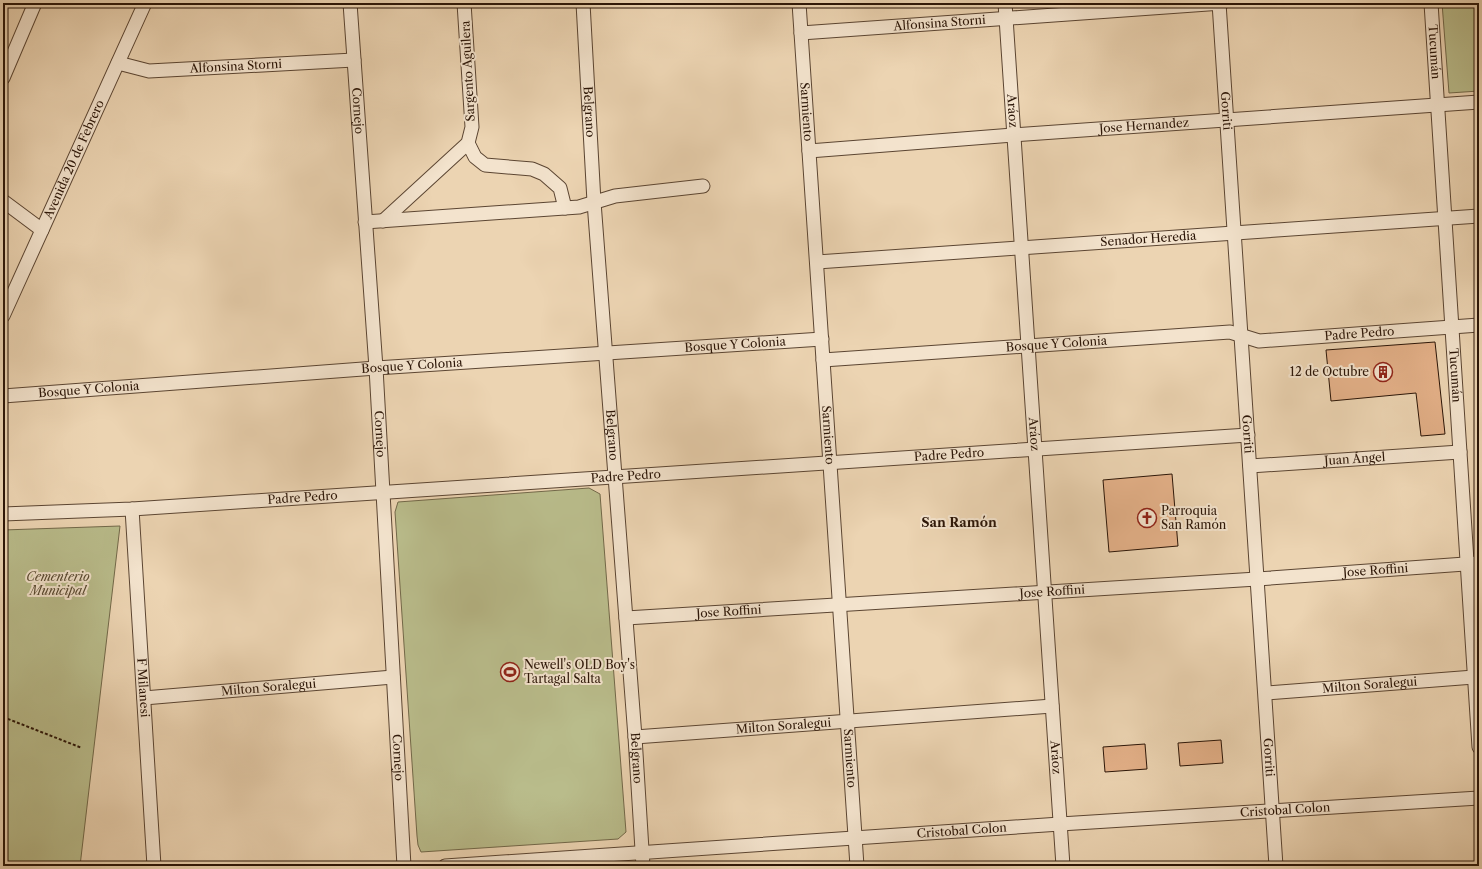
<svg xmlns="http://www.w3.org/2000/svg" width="1482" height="869" font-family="'Libre Caslon Text',serif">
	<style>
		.green { fill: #b9bc8b; stroke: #726849 }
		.building { fill: #e3b088; stroke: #2b1507 }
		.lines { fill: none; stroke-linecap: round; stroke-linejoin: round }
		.minor-casing { stroke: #5b4532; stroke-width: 15 }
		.path { stroke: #2b1507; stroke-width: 2; stroke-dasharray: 3 2; stroke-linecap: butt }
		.minor { stroke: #f3e3cd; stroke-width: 13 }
		.labels { text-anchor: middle; stroke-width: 4; stroke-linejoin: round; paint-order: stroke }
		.street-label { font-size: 12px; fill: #2b1507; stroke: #f3e3cd }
		.poi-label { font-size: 12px; fill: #2b1507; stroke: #f3e3cd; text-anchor: start }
		.park-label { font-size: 12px; font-style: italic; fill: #56472f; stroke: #f3e3cd }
		.neighbourhood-label { font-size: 13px; font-weight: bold; fill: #2b1507; stroke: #f3e3cd }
	</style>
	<rect width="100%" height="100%" fill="#ecd4b2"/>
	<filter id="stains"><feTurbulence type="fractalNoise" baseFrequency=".005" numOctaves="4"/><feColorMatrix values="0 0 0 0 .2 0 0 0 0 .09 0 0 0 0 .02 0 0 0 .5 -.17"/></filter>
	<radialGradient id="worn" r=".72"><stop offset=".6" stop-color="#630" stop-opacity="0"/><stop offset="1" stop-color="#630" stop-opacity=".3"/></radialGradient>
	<g class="green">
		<path d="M 1442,3 L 1479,3 L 1479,91 L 1449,93 Z"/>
		<path d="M 589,488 L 600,494 L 626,832 L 618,839 L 421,852 L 418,845 L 417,836 L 395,512 L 398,502 Z"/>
		<path d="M 120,526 L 80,866 L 3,866 L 3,530 Z"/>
	</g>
	<g class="building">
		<path d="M 1435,342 L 1445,434 L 1421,436 L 1416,393 L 1331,401 L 1326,350 Z"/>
		<path d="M 1172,474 L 1178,546 L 1109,552 L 1103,480 Z"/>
		<path d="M 1221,740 L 1223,763 L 1180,766 L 1178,743 Z"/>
		<path d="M 1145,744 L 1147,769 L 1105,772 L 1103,747 Z"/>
	</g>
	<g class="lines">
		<defs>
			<g id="minor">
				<path id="s1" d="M 350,3 L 376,368 L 404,866"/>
				<path id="s2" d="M 583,3 L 594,202 L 635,737 L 643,866"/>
				<path id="s3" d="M 799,3 L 857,866"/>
				<path id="s4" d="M 1005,3 L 1063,866"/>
				<path id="s5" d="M 1219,3 L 1276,866"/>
				<path id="s6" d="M 1431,3 L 1479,747"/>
				<path id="s7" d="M 801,33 L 1222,3"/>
				<path id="s8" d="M 118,63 L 149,71 L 354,60"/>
				<path d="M 3,78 L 35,3"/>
				<path d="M 468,143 L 475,157 L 485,165 L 532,169 L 544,174 L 560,188 L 565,208"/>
				<path id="s9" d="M 809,151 L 1013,135 L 1479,102"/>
				<path d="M 3,201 L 42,230"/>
				<path d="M 383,221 L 468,143 L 472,127 L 464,3"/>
				<path d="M 365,222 L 579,207 L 615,196 L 703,186"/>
				<path id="s10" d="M 817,262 L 1479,216"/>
				<path id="s11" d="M 3,316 L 145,3"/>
				<path id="s12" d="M 823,360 L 1230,332 L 1259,341 L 1479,325"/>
				<path id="s13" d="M 3,396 L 376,368 L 822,339"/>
				<path id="s14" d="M 1250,466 L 1460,452"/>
				<path id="s15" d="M 132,509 L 154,866"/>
				<path id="s16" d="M 3,514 L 132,509 L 1248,435"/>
				<path id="s17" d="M 626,618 L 1257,579 L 1479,563"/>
				<path id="s18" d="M 1266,693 L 1474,677"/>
				<path id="s19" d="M 144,698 L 393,677"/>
				<path id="s20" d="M 635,737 L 1052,706"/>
				<path id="s21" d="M 445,866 L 1060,824 L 1479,798"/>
			</g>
		</defs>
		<use href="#minor" class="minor-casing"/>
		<path class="path" d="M 3,717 L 82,748"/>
		<use href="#minor" class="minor"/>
	</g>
	<defs>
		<symbol id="building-ring" viewBox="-11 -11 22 22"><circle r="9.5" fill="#f3e3cd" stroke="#8f2418" stroke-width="1.5"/><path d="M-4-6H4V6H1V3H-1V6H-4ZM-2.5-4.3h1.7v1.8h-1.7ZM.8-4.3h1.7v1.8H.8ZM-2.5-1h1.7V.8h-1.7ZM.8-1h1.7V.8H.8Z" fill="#8f2418"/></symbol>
		<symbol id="church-ring" viewBox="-11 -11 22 22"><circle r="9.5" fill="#f3e3cd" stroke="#8f2418" stroke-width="1.5"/><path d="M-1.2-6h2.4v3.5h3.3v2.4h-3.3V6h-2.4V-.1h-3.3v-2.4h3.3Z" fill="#8f2418"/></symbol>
		<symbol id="stadium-ring" viewBox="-11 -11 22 22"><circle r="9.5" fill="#f3e3cd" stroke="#8f2418" stroke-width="1.5"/><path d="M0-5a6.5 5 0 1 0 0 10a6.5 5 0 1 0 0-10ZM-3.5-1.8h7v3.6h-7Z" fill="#8f2418"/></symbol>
	</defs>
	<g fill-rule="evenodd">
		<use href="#building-ring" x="1372" y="361" width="22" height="22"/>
		<use href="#church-ring" x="1136" y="507" width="22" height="22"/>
		<use href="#stadium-ring" x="499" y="661" width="22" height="22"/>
	</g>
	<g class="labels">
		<g class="street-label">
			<text dy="4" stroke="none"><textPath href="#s7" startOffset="139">Alfonsina Storni</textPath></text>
			<text dy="4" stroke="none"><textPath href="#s6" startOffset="49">Tucumán</textPath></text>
			<text dy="4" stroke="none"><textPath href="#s8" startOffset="119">Alfonsina Storni</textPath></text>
			<text transform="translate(468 71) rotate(-93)" y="4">Sargento Aguilera</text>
			<text dy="4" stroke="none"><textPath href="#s1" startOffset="108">Cornejo</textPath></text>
			<text dy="4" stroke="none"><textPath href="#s2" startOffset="109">Belgrano</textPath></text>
			<text dy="4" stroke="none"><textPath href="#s3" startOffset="109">Sarmiento</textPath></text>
			<text dy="4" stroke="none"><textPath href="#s4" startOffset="108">Aráoz</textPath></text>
			<text dy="4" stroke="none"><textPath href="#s5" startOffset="108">Gorriti</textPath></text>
			<text dy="4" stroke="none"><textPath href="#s9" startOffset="336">Jose Hernandez</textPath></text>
			<text dy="4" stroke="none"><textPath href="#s11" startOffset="172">Avenida 20 de Febrero</textPath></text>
			<text dy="4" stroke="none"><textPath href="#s10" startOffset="332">Senador Heredia</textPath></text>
			<text dy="4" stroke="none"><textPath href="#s12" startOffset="539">Padre Pedro</textPath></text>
			<text dy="4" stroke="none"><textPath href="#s12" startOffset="234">Bosque Y Colonia</textPath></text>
			<text dy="4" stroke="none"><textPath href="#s13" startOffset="734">Bosque Y Colonia</textPath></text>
			<text dy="4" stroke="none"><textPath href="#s13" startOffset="410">Bosque Y Colonia</textPath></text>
			<text dy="4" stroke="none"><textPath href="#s6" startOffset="373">Tucumán</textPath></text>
			<text dy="4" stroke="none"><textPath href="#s13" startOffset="86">Bosque Y Colonia</textPath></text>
			<text dy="4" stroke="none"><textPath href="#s1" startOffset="432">Cornejo</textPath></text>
			<text dy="4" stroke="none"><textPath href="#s4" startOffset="432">Aráoz</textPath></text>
			<text dy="4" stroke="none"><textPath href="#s5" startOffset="432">Gorriti</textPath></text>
			<text dy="4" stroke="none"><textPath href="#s2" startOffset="433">Belgrano</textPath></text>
			<text dy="4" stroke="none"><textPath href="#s3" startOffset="433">Sarmiento</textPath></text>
			<text dy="4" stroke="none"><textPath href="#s16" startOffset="948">Padre Pedro</textPath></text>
			<text dy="4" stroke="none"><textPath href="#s14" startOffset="105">Juan Ángel</textPath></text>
			<text dy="4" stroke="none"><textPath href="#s16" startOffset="624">Padre Pedro</textPath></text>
			<text dy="4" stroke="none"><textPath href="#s16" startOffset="300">Padre Pedro</textPath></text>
			<text dy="4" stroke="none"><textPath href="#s17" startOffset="751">Jose Roffini</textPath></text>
			<text dy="4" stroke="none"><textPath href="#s17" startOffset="427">Jose Roffini</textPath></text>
			<text dy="4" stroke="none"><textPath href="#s17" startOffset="103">Jose Roffini</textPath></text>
			<text dy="4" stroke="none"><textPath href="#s18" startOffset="104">Milton Soralegui</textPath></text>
			<text dy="4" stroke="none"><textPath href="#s15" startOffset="179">F Milanesi</textPath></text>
			<text dy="4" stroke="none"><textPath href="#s19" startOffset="125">Milton Soralegui</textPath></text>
			<text dy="4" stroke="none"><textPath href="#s20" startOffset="149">Milton Soralegui</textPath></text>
			<text dy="4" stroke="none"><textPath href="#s1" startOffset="756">Cornejo</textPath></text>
			<text dy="4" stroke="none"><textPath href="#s2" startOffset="757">Belgrano</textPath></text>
			<text dy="4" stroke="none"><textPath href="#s3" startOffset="757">Sarmiento</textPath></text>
			<text dy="4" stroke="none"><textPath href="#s4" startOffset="756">Aráoz</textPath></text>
			<text dy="4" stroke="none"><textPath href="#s5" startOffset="756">Gorriti</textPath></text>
			<text dy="4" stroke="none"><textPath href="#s21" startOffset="842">Cristobal Colon</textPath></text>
			<text dy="4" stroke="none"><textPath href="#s21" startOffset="518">Cristobal Colon</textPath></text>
		</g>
		<g class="poi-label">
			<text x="1369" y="376" text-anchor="end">12 de Octubre</text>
			<text x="1161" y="515">Parroquia<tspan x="1161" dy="14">San Ramón</tspan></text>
			<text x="524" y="669">Newell's OLD Boy's<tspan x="524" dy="14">Tartagal Salta</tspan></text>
		</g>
		<g class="park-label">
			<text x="58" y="581">Cementerio<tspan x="58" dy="14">Municipal</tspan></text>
		</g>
		<g class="neighbourhood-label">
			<text x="959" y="527">San Ramón</text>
		</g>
	</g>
	<rect width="1482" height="869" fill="none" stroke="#ecd4b2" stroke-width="16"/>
	<rect x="4" y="4" width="1474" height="861" fill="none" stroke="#2b1507" stroke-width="2"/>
	<rect x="8" y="8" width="1466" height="853" fill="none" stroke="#2b1507"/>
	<rect width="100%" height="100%" filter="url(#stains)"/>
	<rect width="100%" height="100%" fill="url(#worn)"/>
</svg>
